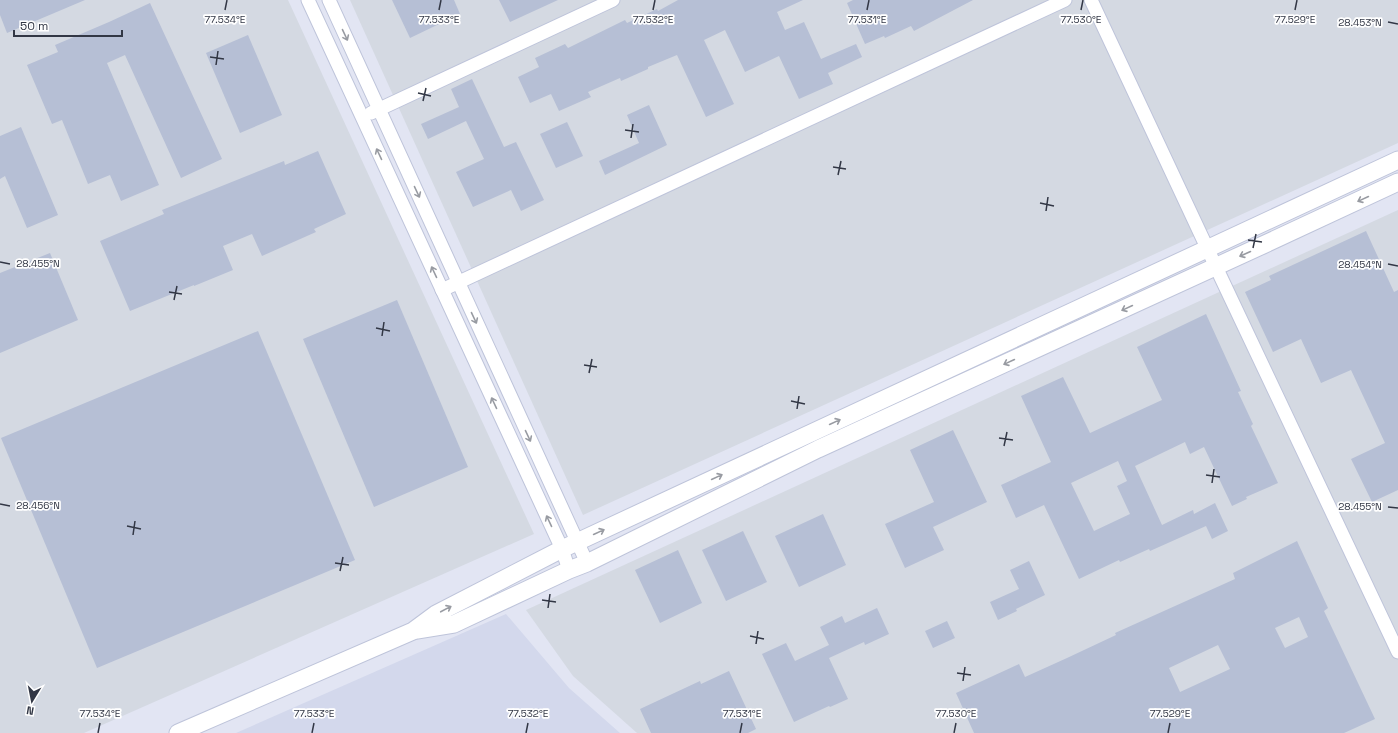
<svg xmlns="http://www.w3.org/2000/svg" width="1398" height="733" font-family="'Space Grotesk',sans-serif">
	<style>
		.residential { fill: #d3d8ec }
		.industrial { fill: #d4d9e2 }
		.building { fill: #b6bfd5; fill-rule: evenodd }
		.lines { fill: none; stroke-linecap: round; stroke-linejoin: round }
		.minor-casing { stroke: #bec4da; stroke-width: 15 }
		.tertiary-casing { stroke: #bec4da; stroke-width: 19 }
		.minor { stroke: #fff; stroke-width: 13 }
		.tertiary { stroke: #fff; stroke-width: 17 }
		.oneway { stroke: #989ba2 }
		.ticks { fill: none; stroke: #323745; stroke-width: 1.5 }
		.ticks-label { font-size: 10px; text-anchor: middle; fill: #323745; stroke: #fff; stroke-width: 3.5; stroke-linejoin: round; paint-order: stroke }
	</style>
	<rect width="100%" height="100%" fill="#e2e5f3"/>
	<path class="residential" d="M 506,614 L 569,688 L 620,733 L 236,733 Z"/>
	<g class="industrial">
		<path d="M 0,0 L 288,0 L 534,534 L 84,733 L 0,733 Z"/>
		<path d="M 350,0 L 1398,0 L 1398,143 L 583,515 Z"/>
		<path d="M 1398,210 L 1398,733 L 637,733 L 573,676 L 526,610 Z"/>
	</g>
	<g class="building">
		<path d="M 0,0 L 85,0 L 7,33 L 0,15 Z"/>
		<path d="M 392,0 L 454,0 L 460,14 L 410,38 Z"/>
		<path d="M 499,0 L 558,0 L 510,22 Z"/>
		<path d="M 678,0 L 803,0 L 777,12 L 785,30 L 804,22 L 821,59 L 856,44 L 862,57 L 828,73 L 833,84 L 799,99 L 779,56 L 745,72 L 725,30 L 704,40 L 734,104 L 706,117 L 677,55 L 648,67 L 648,69 L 621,81 L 620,78 L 588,92 L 591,97 L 559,111 L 551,94 L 530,103 L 518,77 L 539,67 L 535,58 L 565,44 L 568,48 L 625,20 L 627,23 L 657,9 L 658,11 Z"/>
		<path d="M 853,0 L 973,0 L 914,31 L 911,26 L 885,38 L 884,36 L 865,44 L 847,3 Z"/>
		<path d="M 150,3 L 222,159 L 181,178 L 125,55 L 107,63 L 159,185 L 121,201 L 110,175 L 88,184 L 62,120 L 52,124 L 27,65 L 58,52 L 55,45 L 109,22 Z"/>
		<path d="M 248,35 L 282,115 L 240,133 L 206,53 Z"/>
		<path d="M 472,79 L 504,147 L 516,142 L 544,200 L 521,211 L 511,190 L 473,207 L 456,172 L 484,159 L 466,121 L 428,139 L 421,124 L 459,107 L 451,89 Z"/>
		<path d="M 649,105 L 667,145 L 605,175 L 599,161 L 639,143 L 627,115 Z"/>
		<path d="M 567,122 L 583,156 L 556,168 L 540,134 Z"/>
		<path d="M 21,127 L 58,215 L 27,228 L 5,176 L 0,179 L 0,136 Z"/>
		<path d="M 318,151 L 346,214 L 314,229 L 316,232 L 262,256 L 252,234 L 223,246 L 233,270 L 194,286 L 194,285 L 130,311 L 100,241 L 164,214 L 162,210 L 284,161 L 285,165 Z"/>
		<path d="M 1366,231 L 1394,292 L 1398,290 L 1398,490 L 1372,502 L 1351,459 L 1385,443 L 1351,370 L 1321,383 L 1301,339 L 1273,352 L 1245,292 L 1271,280 L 1269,276 Z"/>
		<path d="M 50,253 L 78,320 L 0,353 L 0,273 Z"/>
		<path d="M 397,300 L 468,467 L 374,507 L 303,339 Z"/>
		<path d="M 1206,314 L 1241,391 L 1238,392 L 1253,424 L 1251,426 L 1278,483 L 1246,497 L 1247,499 L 1232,506 L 1204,447 L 1190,454 L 1185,442 L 1135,466 L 1162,525 L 1193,510 L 1194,514 L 1215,503 L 1228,531 L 1212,539 L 1206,526 L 1150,551 L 1149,549 L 1120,562 L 1119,560 L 1079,579 L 1044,505 L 1016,518 L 1001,485 L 1051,462 L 1021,396 L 1063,377 L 1090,433 L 1162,400 L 1137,347 ZM 1118,461 L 1127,481 L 1117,486 L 1130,514 L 1094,531 L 1071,483 Z"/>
		<path d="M 258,331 L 355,560 L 97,668 L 1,438 Z"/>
		<path d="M 953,430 L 987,502 L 933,527 L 944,550 L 905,568 L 885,524 L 934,502 L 910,450 Z"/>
		<path d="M 823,514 L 846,565 L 799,587 L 775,536 Z"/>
		<path d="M 743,531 L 767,582 L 726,601 L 702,550 Z"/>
		<path d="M 1297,541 L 1328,608 L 1324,611 L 1375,719 L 1344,733 L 974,733 L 956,693 L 1019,664 L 1025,677 L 1067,658 L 1116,635 L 1115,633 L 1235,579 L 1233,573 ZM 1299,617 L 1308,637 L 1285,648 L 1275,628 ZM 1218,645 L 1230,669 L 1180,692 L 1169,668 Z"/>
		<path d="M 678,550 L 702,603 L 660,623 L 635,570 Z"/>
		<path d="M 1029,561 L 1045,595 L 1016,609 L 1017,611 L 998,620 L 990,602 L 1019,589 L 1010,570 Z"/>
		<path d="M 877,608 L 889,634 L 865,645 L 864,642 L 829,658 L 848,699 L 830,707 L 829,706 L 794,722 L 762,654 L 786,643 L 795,661 L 829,645 L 820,627 L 842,616 L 845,623 Z"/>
		<path d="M 947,621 L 955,638 L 933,648 L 925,631 Z"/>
		<path d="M 729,671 L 756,729 L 748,733 L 651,733 L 640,709 L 700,681 L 701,684 Z"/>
	</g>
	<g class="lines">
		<defs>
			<g id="minor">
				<path d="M 308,0 L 562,549 L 569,570"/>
				<path d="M 329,0 L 587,563"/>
				<path d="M 1091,0 L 1216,267 L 1398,652"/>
				<path d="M 371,113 L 613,0"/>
				<path d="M 442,290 L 1065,0"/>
			</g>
			<g id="tertiary">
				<path d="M 417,630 L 454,624 L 569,570 L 587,563 L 818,449 L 1263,245 L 1398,182"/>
				<path d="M 178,733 L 413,631 L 436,614 L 562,549 L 1398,160"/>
			</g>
		</defs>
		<use href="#minor" class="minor-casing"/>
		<use href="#tertiary" class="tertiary-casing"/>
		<use href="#minor" class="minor"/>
		<use href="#tertiary" class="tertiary"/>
	</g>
	<defs><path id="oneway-shaft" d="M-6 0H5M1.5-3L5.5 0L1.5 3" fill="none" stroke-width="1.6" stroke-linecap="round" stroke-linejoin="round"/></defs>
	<g class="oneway">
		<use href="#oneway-shaft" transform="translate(345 35) rotate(65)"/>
		<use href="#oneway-shaft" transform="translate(379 154) rotate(-115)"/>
		<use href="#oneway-shaft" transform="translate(417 192) rotate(65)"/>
		<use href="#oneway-shaft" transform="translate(1363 199) rotate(155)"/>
		<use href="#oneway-shaft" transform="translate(1245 254) rotate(156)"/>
		<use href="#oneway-shaft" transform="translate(434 272) rotate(-115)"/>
		<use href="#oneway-shaft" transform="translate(1127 308) rotate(155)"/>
		<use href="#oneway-shaft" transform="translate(474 318) rotate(65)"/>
		<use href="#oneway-shaft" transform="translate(1009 362) rotate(155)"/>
		<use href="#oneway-shaft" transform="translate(494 403) rotate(-115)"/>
		<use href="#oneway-shaft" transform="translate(835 422) rotate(-25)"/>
		<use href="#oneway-shaft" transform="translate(528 436) rotate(65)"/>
		<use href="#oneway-shaft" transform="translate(717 477) rotate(-25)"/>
		<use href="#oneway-shaft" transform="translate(549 521) rotate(-115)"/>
		<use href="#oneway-shaft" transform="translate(599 532) rotate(-25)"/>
		<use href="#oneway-shaft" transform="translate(446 609) rotate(-28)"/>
	</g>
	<path class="ticks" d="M 225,10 L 227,0M 439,10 L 441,0M 653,10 L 655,0M 867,10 L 869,0M 1081,10 L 1083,0M 1295,10 L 1297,0M 1388,22 L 1398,24M 210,57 L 224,59M 216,65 L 218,51M 418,93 L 431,96M 423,101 L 426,88M 625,130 L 639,132M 631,138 L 633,124M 833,167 L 846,169M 838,175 L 841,161M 1040,203 L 1054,206M 1046,211 L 1048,197M 1248,240 L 1262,242M 1253,248 L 1256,234M 0,262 L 10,264M 1388,264 L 1398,266M 169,292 L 182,294M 174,300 L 177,286M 376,328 L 390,331M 382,336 L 384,322M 584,365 L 597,367M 589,373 L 592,359M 791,401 L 805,404M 797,409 L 799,396M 999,438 L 1013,440M 1004,446 L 1007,432M 1206,475 L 1220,477M 1212,483 L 1214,469M 0,504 L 10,506M 1388,507 L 1398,508M 127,526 L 141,529M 133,535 L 135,521M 335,563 L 349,565M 340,571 L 343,557M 542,600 L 556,602M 548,608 L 550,594M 750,636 L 764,639M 756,644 L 758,631M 957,673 L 971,675M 963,681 L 965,667M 98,733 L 100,723M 312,733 L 314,723M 526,733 L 528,723M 740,733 L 742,723M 954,733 L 956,723M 1168,733 L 1170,723"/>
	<g class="ticks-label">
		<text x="225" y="23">77.534°E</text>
		<text x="439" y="23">77.533°E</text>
		<text x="653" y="23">77.532°E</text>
		<text x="867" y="23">77.531°E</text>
		<text x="1081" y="23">77.530°E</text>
		<text x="1295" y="23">77.529°E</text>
		<text x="1360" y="26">28.453°N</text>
		<text x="38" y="267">28.455°N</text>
		<text x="1360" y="268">28.454°N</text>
		<text x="38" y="509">28.456°N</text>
		<text x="1360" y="510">28.455°N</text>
		<text x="100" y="717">77.534°E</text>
		<text x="314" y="717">77.533°E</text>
		<text x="528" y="717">77.532°E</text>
		<text x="742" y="717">77.531°E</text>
		<text x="956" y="717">77.530°E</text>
		<text x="1170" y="717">77.529°E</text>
	</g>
	<g transform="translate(32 701) rotate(190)" stroke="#ffffff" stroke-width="3" paint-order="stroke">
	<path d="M0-3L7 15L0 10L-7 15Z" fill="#323745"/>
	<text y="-6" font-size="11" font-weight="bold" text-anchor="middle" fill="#323745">N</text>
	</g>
	<path d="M14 30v6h108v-6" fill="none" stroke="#323745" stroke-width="2"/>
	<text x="20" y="30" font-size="12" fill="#323745" stroke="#ffffff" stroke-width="3" paint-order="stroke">50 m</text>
</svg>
